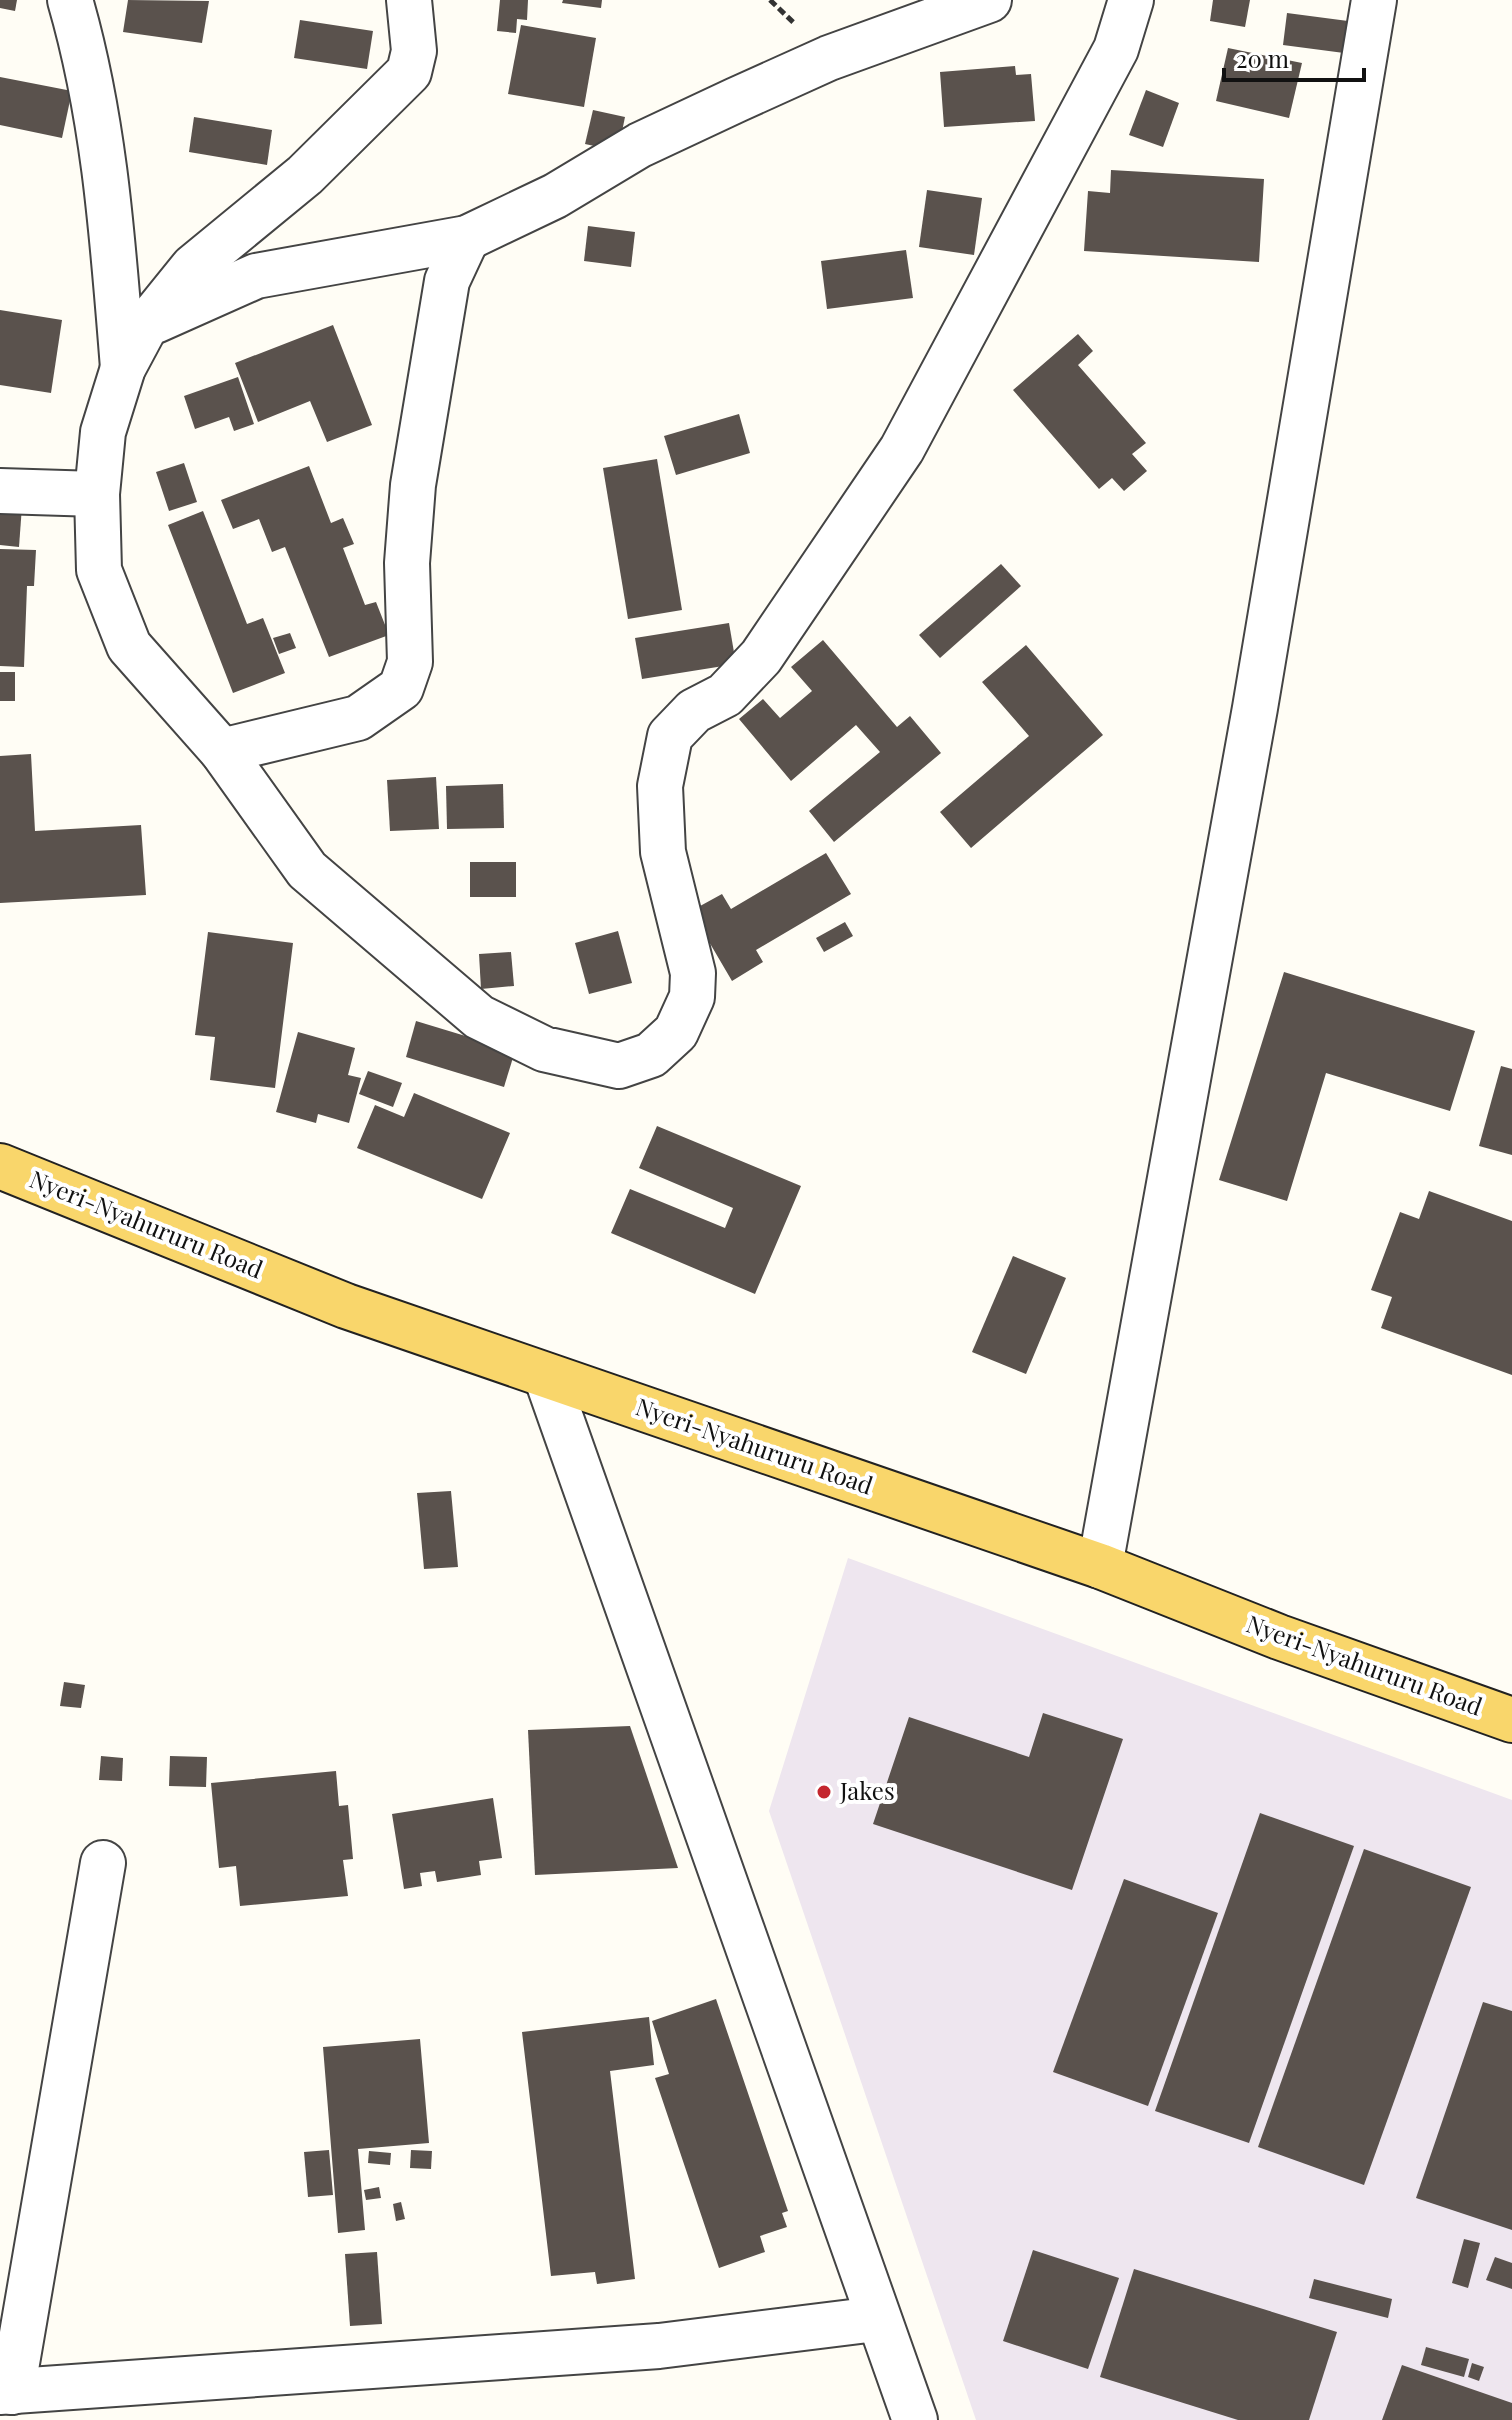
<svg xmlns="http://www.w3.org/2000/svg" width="1512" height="2420" font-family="'Playfair Display',serif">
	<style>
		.industrial { fill: #eee6ef }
		.building { fill: #5a524d }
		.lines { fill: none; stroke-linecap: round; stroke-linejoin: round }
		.minor-casing { stroke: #444; stroke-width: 48 }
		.major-casing { stroke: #222; stroke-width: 48 }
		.path { stroke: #333; stroke-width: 5; stroke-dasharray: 8 4; stroke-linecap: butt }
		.minor { stroke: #fff; stroke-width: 44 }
		.major { stroke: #f9d66b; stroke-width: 44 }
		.poi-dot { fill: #c4262e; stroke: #fff; stroke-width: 3 }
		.labels { text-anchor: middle; stroke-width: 8; stroke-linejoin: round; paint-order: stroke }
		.street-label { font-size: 24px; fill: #111; stroke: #fff }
		.poi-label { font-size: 24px; fill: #111; stroke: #fff; text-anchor: start }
	</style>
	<rect width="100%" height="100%" fill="#fffdf5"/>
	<path class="industrial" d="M 848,1558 L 1512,1800 L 1512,2420 L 976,2420 L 769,1811 Z"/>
	<g class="building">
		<path d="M 0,0 L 17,0 L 15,11 L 0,8 Z"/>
		<path d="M 128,0 L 209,1 L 202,43 L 123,32 Z"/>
		<path d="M 500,0 L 528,0 L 527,20 L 517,19 L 516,33 L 497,31 Z"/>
		<path d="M 563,0 L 602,0 L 601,8 L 562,3 Z"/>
		<path d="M 1213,0 L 1250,0 L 1245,27 L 1210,21 Z"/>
		<path d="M 1287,13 L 1348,21 L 1344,53 L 1283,45 Z"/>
		<path d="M 300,20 L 373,31 L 367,69 L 294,58 Z"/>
		<path d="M 521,25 L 596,38 L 584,107 L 508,94 Z"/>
		<path d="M 1228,48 L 1302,63 L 1289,118 L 1216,101 Z"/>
		<path d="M 1015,66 L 1016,75 L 1031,74 L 1035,121 L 944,127 L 940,72 Z"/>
		<path d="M 0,77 L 72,91 L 62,138 L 0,125 Z"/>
		<path d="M 1146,90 L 1179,103 L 1163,147 L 1129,135 Z"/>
		<path d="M 593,110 L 625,117 L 618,151 L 585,144 Z"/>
		<path d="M 194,117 L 272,130 L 267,165 L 189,152 Z"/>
		<path d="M 1111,170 L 1264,179 L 1259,262 L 1084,251 L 1088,191 L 1110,193 Z"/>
		<path d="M 927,190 L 982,198 L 974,255 L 919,247 Z"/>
		<path d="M 588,226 L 635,232 L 631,267 L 584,261 Z"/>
		<path d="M 906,250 L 913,298 L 827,309 L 821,261 Z"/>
		<path d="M 0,310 L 62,320 L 51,393 L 0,385 Z"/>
		<path d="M 333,325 L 372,425 L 327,442 L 310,401 L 258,422 L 235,363 Z"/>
		<path d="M 1078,334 L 1093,351 L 1078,365 L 1146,443 L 1132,454 L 1147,471 L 1124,491 L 1112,478 L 1099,489 L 1013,390 Z"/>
		<path d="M 238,377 L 254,424 L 234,431 L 229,417 L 195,429 L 184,396 Z"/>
		<path d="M 739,414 L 750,453 L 676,475 L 664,436 Z"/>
		<path d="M 657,459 L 682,610 L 628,619 L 603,468 Z"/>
		<path d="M 184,463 L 197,502 L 169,511 L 156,472 Z"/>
		<path d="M 309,466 L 331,523 L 343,518 L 354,544 L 343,548 L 365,605 L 376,602 L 389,635 L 329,657 L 285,547 L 272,552 L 259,519 L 233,529 L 221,500 Z"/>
		<path d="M 0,504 L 22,506 L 19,547 L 0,545 Z"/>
		<path d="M 203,511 L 247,624 L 263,618 L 285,673 L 233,693 L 168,525 Z"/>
		<path d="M 0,549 L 36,550 L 34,586 L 27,586 L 24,667 L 0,666 Z"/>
		<path d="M 1001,564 L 1021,586 L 940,658 L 919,635 Z"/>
		<path d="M 729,623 L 736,664 L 642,679 L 635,638 Z"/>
		<path d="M 290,633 L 296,648 L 279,654 L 273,638 Z"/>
		<path d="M 823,640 L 897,727 L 910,716 L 941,753 L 834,842 L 809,811 L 880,752 L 856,725 L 791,781 L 739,719 L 763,699 L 780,718 L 812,691 L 791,667 Z"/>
		<path d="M 1026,645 L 1103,735 L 971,848 L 940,812 L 1029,736 L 982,682 Z"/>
		<rect x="0" y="672" width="15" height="29"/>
		<path d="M 31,754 L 35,831 L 141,825 L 146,895 L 0,903 L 0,756 Z"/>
		<path d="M 436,777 L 439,829 L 390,831 L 387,780 Z"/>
		<path d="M 503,784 L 504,828 L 447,829 L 446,786 Z"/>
		<path d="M 826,853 L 851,894 L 756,950 L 763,962 L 732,981 L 691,911 L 722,894 L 731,909 Z"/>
		<rect x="470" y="862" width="46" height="35"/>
		<path d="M 845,922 L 853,936 L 824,952 L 816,938 Z"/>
		<path d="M 618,931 L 632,983 L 589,994 L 575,943 Z"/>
		<path d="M 208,932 L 293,943 L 275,1088 L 210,1080 L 215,1037 L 195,1035 Z"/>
		<path d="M 511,952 L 514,986 L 481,989 L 479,954 Z"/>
		<path d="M 1284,972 L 1475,1031 L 1450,1111 L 1326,1073 L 1287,1201 L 1219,1180 Z"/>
		<path d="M 416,1021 L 515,1051 L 504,1087 L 406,1057 Z"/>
		<path d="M 298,1032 L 355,1048 L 348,1075 L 361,1078 L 349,1123 L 318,1114 L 316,1123 L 276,1112 Z"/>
		<path d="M 1501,1066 L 1512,1069 L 1512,1155 L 1479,1146 Z"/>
		<path d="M 368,1071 L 402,1083 L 393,1107 L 359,1094 Z"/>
		<path d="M 414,1093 L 510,1133 L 482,1199 L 357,1148 L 375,1105 L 404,1117 Z"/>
		<path d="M 657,1126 L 801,1186 L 755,1294 L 611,1233 L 630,1189 L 725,1228 L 733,1208 L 639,1168 Z"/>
		<path d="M 1429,1191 L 1512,1221 L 1512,1375 L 1381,1328 L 1392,1297 L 1371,1290 L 1400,1212 L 1419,1219 Z"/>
		<path d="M 1013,1256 L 1066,1278 L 1026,1374 L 972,1352 Z"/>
		<path d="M 451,1491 L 458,1567 L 424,1569 L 417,1493 Z"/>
		<path d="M 64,1682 L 85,1685 L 81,1708 L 60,1706 Z"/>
		<path d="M 1043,1713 L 1123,1739 L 1072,1890 L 873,1824 L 909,1717 L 1029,1757 Z"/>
		<path d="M 630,1726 L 678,1868 L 535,1875 L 528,1730 Z"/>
		<path d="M 101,1756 L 123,1758 L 122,1781 L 99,1780 Z"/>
		<path d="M 170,1756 L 207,1757 L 206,1787 L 169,1786 Z"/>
		<path d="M 336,1771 L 339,1806 L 348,1805 L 353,1859 L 343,1860 L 348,1896 L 240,1906 L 236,1866 L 219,1868 L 211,1783 Z"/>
		<path d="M 493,1798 L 502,1858 L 479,1861 L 481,1875 L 437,1882 L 435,1871 L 420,1873 L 422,1886 L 404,1889 L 392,1814 Z"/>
		<path d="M 1260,1813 L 1354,1846 L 1249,2143 L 1155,2111 Z"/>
		<path d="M 1364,1849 L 1471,1887 L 1364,2185 L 1258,2147 Z"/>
		<path d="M 1124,1879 L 1218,1913 L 1148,2106 L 1053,2072 Z"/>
		<path d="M 716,1999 L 788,2211 L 782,2213 L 787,2227 L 760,2236 L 765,2252 L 719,2268 L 655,2078 L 669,2074 L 652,2021 Z"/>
		<path d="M 1483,2002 L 1512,2011 L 1512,2230 L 1416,2198 Z"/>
		<path d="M 649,2017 L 654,2065 L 610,2071 L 635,2279 L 597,2284 L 595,2272 L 551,2276 L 522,2032 Z"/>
		<path d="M 420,2039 L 429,2143 L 358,2149 L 365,2230 L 338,2233 L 323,2047 Z"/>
		<path d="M 329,2150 L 333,2195 L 308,2197 L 304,2152 Z"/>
		<path d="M 411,2150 L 432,2151 L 431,2169 L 410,2168 Z"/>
		<path d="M 369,2151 L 391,2153 L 390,2165 L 368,2163 Z"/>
		<path d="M 379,2187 L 381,2198 L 366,2200 L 364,2190 Z"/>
		<path d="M 401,2202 L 405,2219 L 396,2221 L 393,2204 Z"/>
		<path d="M 1464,2239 L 1480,2243 L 1468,2288 L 1452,2283 Z"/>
		<path d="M 1033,2250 L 1119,2278 L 1088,2369 L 1003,2341 Z"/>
		<path d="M 377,2252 L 382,2324 L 350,2326 L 345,2254 Z"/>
		<path d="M 1495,2257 L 1512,2263 L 1512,2289 L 1486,2280 Z"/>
		<path d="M 1134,2269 L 1337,2332 L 1309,2420 L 1238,2420 L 1100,2377 Z"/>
		<path d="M 1314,2279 L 1392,2299 L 1388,2318 L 1309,2298 Z"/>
		<path d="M 1426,2347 L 1469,2359 L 1464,2377 L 1421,2365 Z"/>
		<path d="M 1472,2363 L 1484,2367 L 1479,2381 L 1468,2377 Z"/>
		<path d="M 1402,2365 L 1512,2403 L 1512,2420 L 1382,2420 Z"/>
	</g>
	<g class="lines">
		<defs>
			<g id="minor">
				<path d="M 70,0 C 105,120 113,244 123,368"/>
				<path d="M 409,0 L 414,51 L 409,72 L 305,175 L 193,267 L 146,325 L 123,368 L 103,432 L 97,494 L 99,570 L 129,646 L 222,751 L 307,870 L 479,1017 L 544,1049 L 619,1066 L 651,1055 L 676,1032 L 692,997 L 693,973 L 663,852 L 660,786 L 670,736 L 694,711 L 725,695 L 761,657 L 902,449 L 1116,49 L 1131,0"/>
				<path d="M 155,321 L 256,276 L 467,238 L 555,196 L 640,145 L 736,100 L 829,58 L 989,0"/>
				<path d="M 0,491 L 97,494"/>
				<path d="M 222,751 L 358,718 L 401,688 L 410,662 L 407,563 L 413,485 L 447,281 L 467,238"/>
				<path d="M 546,1376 L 915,2420"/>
				<path d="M 1100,1566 L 1255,708 L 1374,0"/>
				<path d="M 0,2392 L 659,2346 L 876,2319"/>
				<path d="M 12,2392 L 103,1863"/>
			</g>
			<path id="major" d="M 0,1166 L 346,1306 L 1100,1566 L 1279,1637 L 1512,1720"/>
		</defs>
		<use href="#minor" class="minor-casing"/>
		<use href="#major" class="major-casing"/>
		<path class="path" d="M 770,0 L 795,24"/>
		<use href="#minor" class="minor"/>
		<use href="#major" class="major"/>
	</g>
	<circle class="poi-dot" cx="824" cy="1792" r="8"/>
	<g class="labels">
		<g class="street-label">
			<text transform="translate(146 1225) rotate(22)" y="8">Nyeri-Nyahururu Road</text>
			<text transform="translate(754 1447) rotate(19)" y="8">Nyeri-Nyahururu Road</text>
			<text transform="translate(1364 1666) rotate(20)" y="8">Nyeri-Nyahururu Road</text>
		</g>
		<g class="poi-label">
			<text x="840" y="1800">Jakes</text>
		</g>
	</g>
	<path d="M1224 68v12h140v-12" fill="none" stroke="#111111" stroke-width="4"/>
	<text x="1236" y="68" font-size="24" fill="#111111" stroke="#ffffff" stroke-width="6" paint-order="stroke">20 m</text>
</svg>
